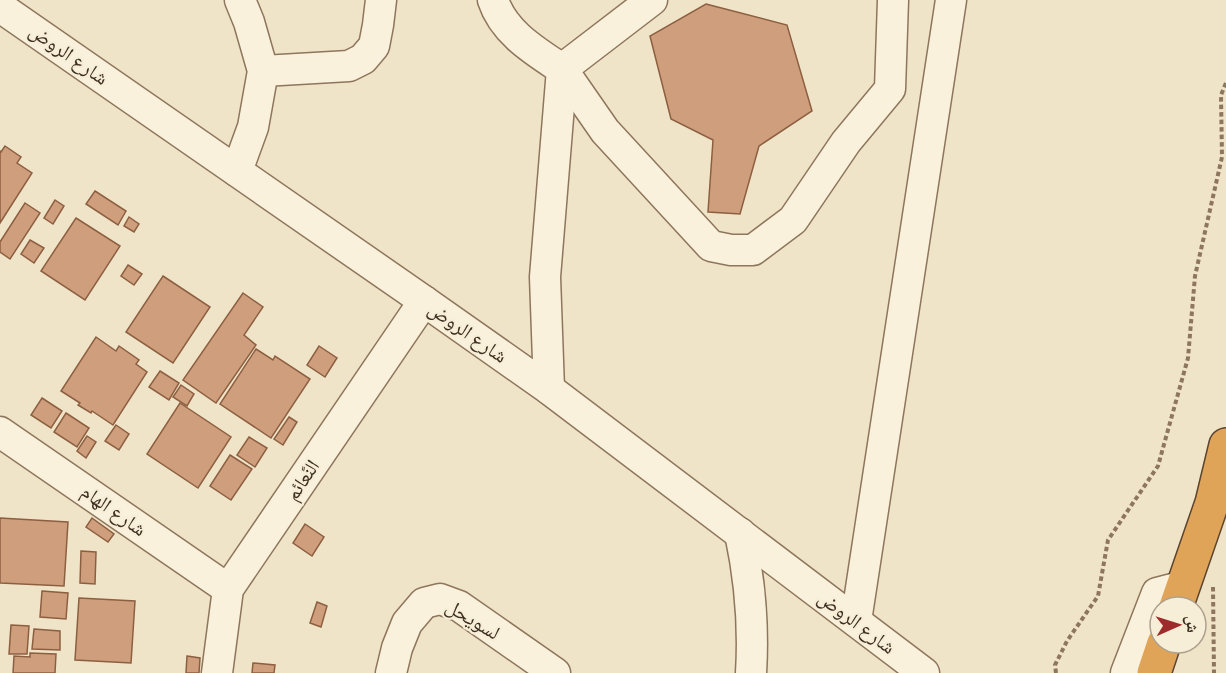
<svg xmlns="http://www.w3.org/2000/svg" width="1226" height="673" font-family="'IBM Plex Serif','Noto Naskh Arabic',serif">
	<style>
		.building { fill: #cf9f7d; stroke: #8d5f41; stroke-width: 1.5 }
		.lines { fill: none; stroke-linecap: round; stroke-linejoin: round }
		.minor-casing { stroke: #8d765c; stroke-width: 33 }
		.highway-casing { stroke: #5b4430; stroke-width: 36 }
		.path { stroke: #8d765c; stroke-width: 4; stroke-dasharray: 4.5 3; stroke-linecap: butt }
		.minor { stroke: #faf1dc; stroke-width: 30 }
		.highway { stroke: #e0a458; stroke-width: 33 }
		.labels { text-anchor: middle; stroke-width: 4.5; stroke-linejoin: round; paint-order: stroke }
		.street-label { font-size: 20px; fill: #3d2e20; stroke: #f7eed8 }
	</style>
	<rect width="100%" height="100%" fill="#f0e4c8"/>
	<g class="building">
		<path d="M 706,4 L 787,25 L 812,111 L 759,146 L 740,214 L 708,212 L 713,140 L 671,119 L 650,36 Z"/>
		<path d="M 5,146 L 21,157 L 17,163 L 32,173 L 0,223 L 0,151 L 1,152 Z"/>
		<path d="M 95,191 L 126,211 L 118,225 L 86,204 Z"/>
		<path d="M 55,200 L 64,206 L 53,224 L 44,218 Z"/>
		<path d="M 25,203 L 40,213 L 10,259 L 0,252 L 0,242 Z"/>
		<path d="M 129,217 L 139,224 L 134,232 L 124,226 Z"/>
		<path d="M 76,218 L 120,246 L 85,300 L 41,271 Z"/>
		<path d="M 30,240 L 44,248 L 34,263 L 21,254 Z"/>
		<path d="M 128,265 L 142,274 L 134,285 L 121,276 Z"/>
		<path d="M 163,276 L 210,307 L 173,363 L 126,332 Z"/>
		<path d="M 243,293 L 263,307 L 244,335 L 256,345 L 216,403 L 183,380 Z"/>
		<path d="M 96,337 L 116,351 L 119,346 L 139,360 L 136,364 L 147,372 L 113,425 L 92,411 L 91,413 L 78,405 L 80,403 L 61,391 Z"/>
		<path d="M 319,346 L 337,358 L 325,377 L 307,365 Z"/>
		<path d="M 256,349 L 273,360 L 275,356 L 310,379 L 271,438 L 220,404 Z"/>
		<path d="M 160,371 L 179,383 L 169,400 L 149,387 Z"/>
		<path d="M 181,385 L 194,394 L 187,406 L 173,397 Z"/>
		<path d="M 42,398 L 62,411 L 51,428 L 31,415 Z"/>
		<path d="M 180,403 L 231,437 L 198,488 L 147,454 Z"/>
		<path d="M 66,413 L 89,428 L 77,447 L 54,432 Z"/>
		<path d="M 289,417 L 297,422 L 283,445 L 274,439 Z"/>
		<path d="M 116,425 L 129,434 L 119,450 L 105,441 Z"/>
		<path d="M 87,436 L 96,442 L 86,458 L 77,451 Z"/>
		<path d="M 249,437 L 267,448 L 255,467 L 237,455 Z"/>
		<path d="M 230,455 L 252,469 L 231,500 L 210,486 Z"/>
		<path d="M 0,518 L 68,522 L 64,586 L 0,583 Z"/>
		<path d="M 92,518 L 114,534 L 108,542 L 86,527 Z"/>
		<path d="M 305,524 L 324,537 L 312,556 L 293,543 Z"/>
		<path d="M 81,551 L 96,552 L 95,584 L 80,583 Z"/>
		<path d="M 42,591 L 68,593 L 66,619 L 40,617 Z"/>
		<path d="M 79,598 L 135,601 L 131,663 L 75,660 Z"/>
		<path d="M 317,602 L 327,606 L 321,627 L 310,623 Z"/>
		<path d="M 11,625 L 29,626 L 27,654 L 9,654 Z"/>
		<path d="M 34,629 L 60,631 L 60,650 L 32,649 Z"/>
		<path d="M 30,653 L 56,654 L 55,673 L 13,673 L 14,656 L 30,657 Z"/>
		<path d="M 187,656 L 200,658 L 199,673 L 186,673 Z"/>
		<path d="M 253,663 L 275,665 L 274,673 L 252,673 Z"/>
	</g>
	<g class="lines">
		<defs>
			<g id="minor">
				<path d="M 493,0 C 504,33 535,51 562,69 L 545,277 L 549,389"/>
				<path d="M 652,0 L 562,69 L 605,131 L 711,246 L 731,250 L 753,250 L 793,220 L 846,142 L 890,89 L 893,0"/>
				<path d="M 0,7 L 424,301 L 549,389 L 924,673"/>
				<path d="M 263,71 L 349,66 L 363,59 L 374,46 L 378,25 L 381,0"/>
				<path d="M 237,171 L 253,127 L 263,71 L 249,22 L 240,0"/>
				<path d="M 0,432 L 228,589"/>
				<path d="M 740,533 C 750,580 754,625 751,673"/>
				<path d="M 856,621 L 951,0"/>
				<path d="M 217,673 L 228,589 L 424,301"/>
				<path d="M 391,673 L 397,648 L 407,623 L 424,603 L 440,599 L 459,606 L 555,673"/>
				<path d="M 1126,673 L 1157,593 L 1184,586"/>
			</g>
			<g id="highway">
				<path d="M 1176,607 L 1212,503 L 1226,445"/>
				<path d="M 1154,673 L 1164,643"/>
			</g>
		</defs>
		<use href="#minor" class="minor-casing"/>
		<use href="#highway" class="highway-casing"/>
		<g class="path">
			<path d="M 1213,587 L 1214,673"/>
			<path d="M 1056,673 L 1055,665 L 1067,641 L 1098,596 L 1108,540 L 1158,466 L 1188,358 L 1195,276 L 1222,157 L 1221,95 L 1226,83"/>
		</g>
		<use href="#minor" class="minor"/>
		<use href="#highway" class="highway"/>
	</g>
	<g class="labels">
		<g class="street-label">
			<text transform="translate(69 54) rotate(35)" y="7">شارع الروض</text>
			<text transform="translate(468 332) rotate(35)" y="7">شارع الروض</text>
			<text transform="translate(302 480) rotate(-56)" y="7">النًعائم</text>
			<text transform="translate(114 510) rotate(35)" y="7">شارع الهام</text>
			<text transform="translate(473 619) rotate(31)" y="7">لسويحل</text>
			<text transform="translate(857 622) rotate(37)" y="7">شارع الروض</text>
		</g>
	</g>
	<g transform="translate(1178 625) rotate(87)"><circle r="28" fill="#f7eed8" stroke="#ada18e" stroke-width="1.5"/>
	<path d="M0-4.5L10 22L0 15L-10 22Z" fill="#9e2a2b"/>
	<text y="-9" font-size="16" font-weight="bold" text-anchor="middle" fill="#3d2e20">ش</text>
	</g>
</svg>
